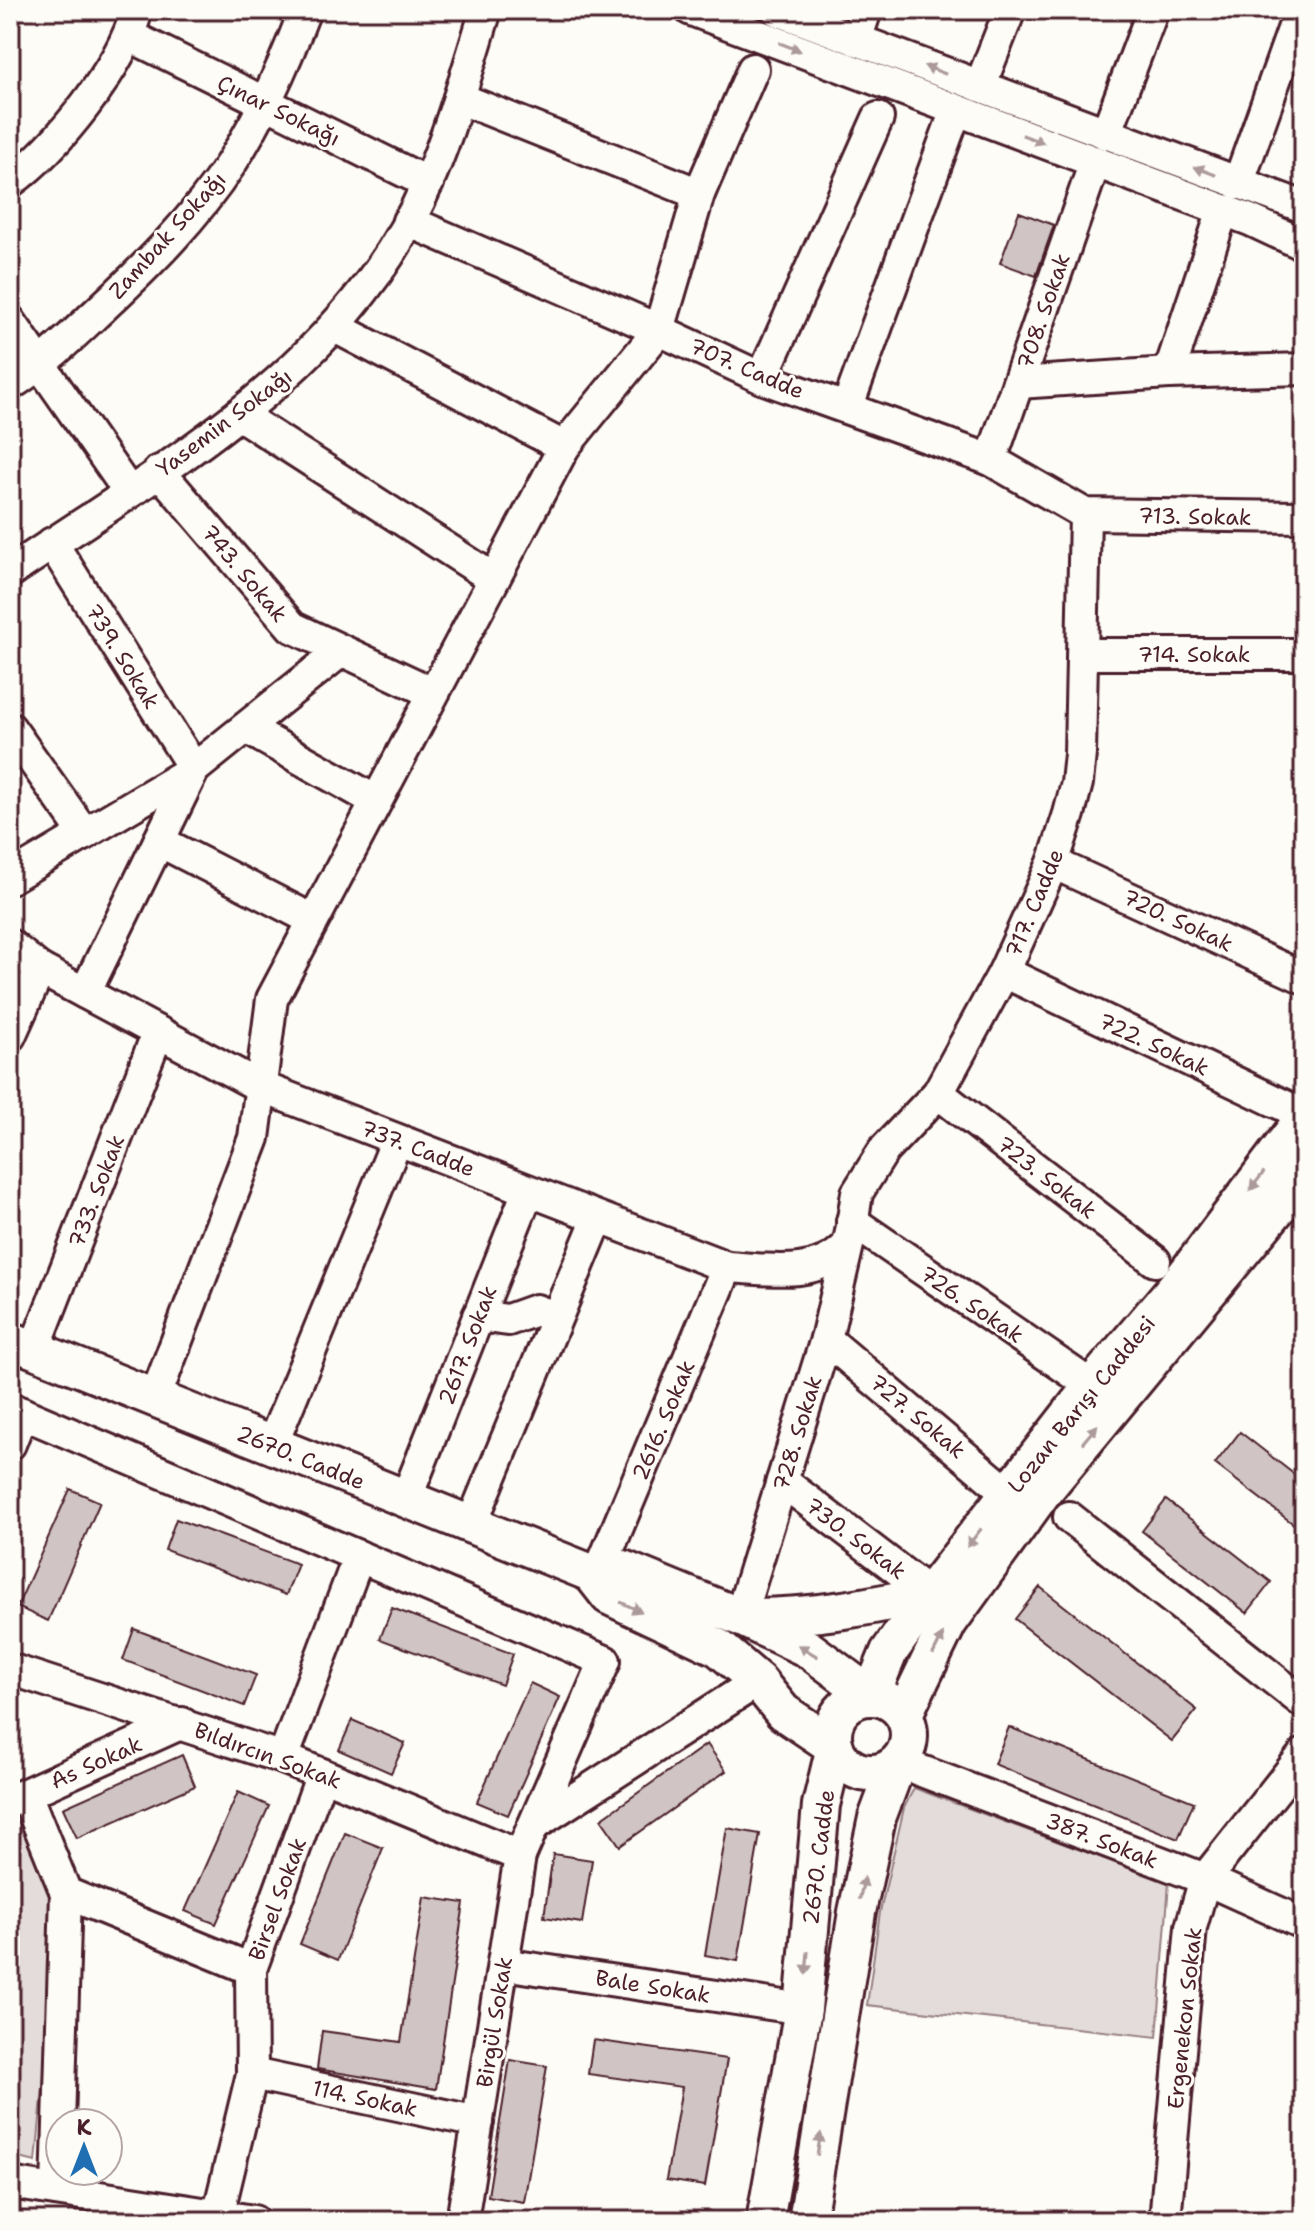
<svg xmlns="http://www.w3.org/2000/svg" width="1314" height="2231" font-family="'Shantell Sans',sans-serif">
	<style>
		.green { fill: #e3dcda; stroke: #967e82; stroke-width: 2 }
		.building { fill: #d0c5c4; stroke: #4a1f2b; stroke-width: 2 }
		.lines { fill: none; stroke-linecap: round; stroke-linejoin: round }
		.minor-casing { stroke: #4a1f2b; stroke-width: 36 }
		.major-casing { stroke: #4a1f2b; stroke-width: 42 }
		.minor { stroke: #fdfcf7; stroke-width: 30 }
		.major { stroke: #fdfcf7; stroke-width: 36 }
		.oneway { fill: #ac999b }
		.labels { text-anchor: middle; stroke-width: 6; stroke-linejoin: round; paint-order: stroke }
		.street-label { font-size: 22px; fill: #4a1f2b; stroke: #fdfcf7 }
	</style>
	<rect width="100%" height="100%" fill="#fdfcf7"/>
	<filter id="ink" filterUnits="userSpaceOnUse"><feTurbulence type="fractalNoise" baseFrequency=".0125" numOctaves="2"/><feDisplacementMap in="SourceGraphic" scale="16" xChannelSelector="R" yChannelSelector="G"/><feConvolveMatrix kernelMatrix="1 2 1 2 8 2 1 2 1" color-interpolation-filters="sRGB"/></filter>
	<g filter="url(#ink)">
		<g class="green">
			<path d="M 914,1788 L 1169,1883 L 1157,2037 L 867,2005 L 880,1912 L 904,1808 Z"/>
			<path d="M 18,1812 L 53,1889 L 58,1925 L 36,2162 L 10,2156 L 10,1816 Z"/>
		</g>
		<g class="building">
			<path d="M 1019,212 L 1054,225 L 1036,276 L 1000,263 Z"/>
			<path d="M 1240,1432 L 1304,1482 L 1304,1532 L 1215,1464 Z"/>
			<path d="M 70,1489 L 100,1502 L 48,1621 L 17,1607 Z"/>
			<path d="M 1166,1500 L 1271,1582 L 1247,1613 L 1142,1531 Z"/>
			<path d="M 176,1519 L 298,1564 L 286,1595 L 165,1550 Z"/>
			<path d="M 1040,1587 L 1197,1710 L 1172,1741 L 1015,1619 Z"/>
			<path d="M 392,1608 L 513,1654 L 502,1685 L 380,1639 Z"/>
			<path d="M 134,1629 L 256,1675 L 244,1706 L 123,1660 Z"/>
			<path d="M 530,1683 L 560,1697 L 508,1815 L 477,1802 Z"/>
			<path d="M 352,1720 L 405,1743 L 391,1773 L 339,1750 Z"/>
			<path d="M 1009,1727 L 1194,1802 L 1178,1839 L 994,1764 Z"/>
			<path d="M 707,1744 L 726,1771 L 620,1846 L 601,1819 Z"/>
			<path d="M 182,1755 L 195,1786 L 77,1838 L 63,1808 Z"/>
			<path d="M 238,1792 L 269,1806 L 216,1924 L 185,1911 Z"/>
			<path d="M 727,1828 L 760,1834 L 738,1961 L 705,1955 Z"/>
			<path d="M 345,1833 L 383,1848 L 338,1960 L 300,1944 Z"/>
			<path d="M 553,1854 L 592,1860 L 582,1923 L 544,1917 Z"/>
			<path d="M 424,1897 L 464,1903 L 436,2089 L 317,2069 L 322,2031 L 401,2042 Z"/>
			<path d="M 593,2040 L 727,2059 L 705,2186 L 666,2180 L 682,2087 L 588,2074 Z"/>
			<path d="M 510,2060 L 547,2066 L 524,2202 L 488,2196 Z"/>
		</g>
		<g class="lines">
			<defs>
				<g id="minor">
					<path d="M 691,10 L 1250,220 L 1304,245"/>
					<path d="M 777,10 L 1304,207"/>
					<path d="M 130,36 L 428,183"/>
					<path d="M 856,40 L 866,10"/>
					<path d="M 980,86 L 1010,10"/>
					<path d="M 459,98 L 699,194"/>
					<path d="M 1106,134 L 1153,10"/>
					<path d="M 10,182 C 58,147 121,68 137,10"/>
					<path d="M 1238,184 L 1300,10"/>
					<path d="M 408,221 L 659,330 L 762,378 L 991,460 L 1085,514 L 1304,517"/>
					<path d="M 10,321 L 129,492"/>
					<path d="M 335,327 L 564,447"/>
					<path d="M 1169,373 L 1223,210"/>
					<path d="M 762,378 L 878,118"/>
					<path d="M 1018,383 L 1169,373 L 1304,369"/>
					<path d="M 10,385 C 45,363 73,335 104,306 C 149,264 196,217 230,165 C 261,117 285,63 305,10"/>
					<path d="M 847,408 L 956,110"/>
					<path d="M 240,415 L 494,579"/>
					<path d="M 991,460 L 1095,162"/>
					<path d="M 159,471 L 292,627 L 433,693"/>
					<path d="M 52,543 L 194,769 L 85,993"/>
					<path d="M 10,572 C 168,465 350,366 428,182 C 452,126 468,68 486,10"/>
					<path d="M 1084,654 L 1304,654"/>
					<path d="M 10,728 L 85,834"/>
					<path d="M 246,728 L 376,801"/>
					<path d="M 159,841 L 313,920"/>
					<path d="M 1053,863 L 1304,978"/>
					<path d="M 10,878 L 194,769 L 341,651"/>
					<path d="M 10,945 L 40,969 L 261,1087 L 727,1267 C 768,1269 815,1279 846,1247"/>
					<path d="M 1004,972 L 1304,1115"/>
					<path d="M 10,1036 L 40,969"/>
					<path d="M 938,1093 L 1155,1261"/>
					<path d="M 852,1221 L 1092,1386"/>
					<path d="M 478,1316 L 508,1320 L 536,1310 L 555,1317"/>
					<path d="M 826,1339 L 1009,1494"/>
					<path d="M 34,1350 L 158,1032"/>
					<path d="M 155,1398 L 254,1138 L 272,999 L 564,447 L 659,330 L 699,194 L 753,69"/>
					<path d="M 10,1408 L 605,1661 L 520,1856 L 462,2221"/>
					<path d="M 10,1444 L 22,1413"/>
					<path d="M 272,1445 L 397,1140"/>
					<path d="M 782,1481 L 930,1594"/>
					<path d="M 406,1499 L 528,1191"/>
					<path d="M 1069,1517 L 1304,1703"/>
					<path d="M 471,1525 L 598,1218"/>
					<path d="M 599,1572 L 727,1267"/>
					<path d="M 740,1617 L 826,1339 L 851,1232 L 857,1193 L 884,1150 L 938,1093 L 1004,972 L 1053,863 L 1069,814 L 1077,783 L 1080,754 L 1085,514"/>
					<path d="M 10,1669 L 283,1758 L 520,1856"/>
					<path d="M 283,1758 L 359,1556"/>
					<path d="M 898,1762 L 1205,1879 L 1304,1924"/>
					<path d="M 26,1794 L 66,1893 L 251,1969"/>
					<path d="M 10,1801 L 182,1723"/>
					<path d="M 534,1825 L 758,1681"/>
					<path d="M 503,1964 L 803,2009"/>
					<path d="M 252,2074 L 478,2122"/>
					<path d="M 10,2183 L 254,2221"/>
					<path d="M 57,2190 L 66,1893"/>
					<path d="M 218,2215 L 252,2074 L 251,1969 L 322,1774"/>
					<path d="M 1165,2221 L 1191,1927 L 1205,1879 L 1304,1754"/>
				</g>
				<g id="major">
					<path d="M 10,1340 L 591,1573"/>
					<path d="M 750,1617 C 816,1617 866,1607 930,1594"/>
					<path d="M 871,1696 L 889,1652 L 930,1594 L 1092,1386 L 1181,1281 L 1304,1118"/>
					<circle cx="871" cy="1735" r="38"/>
					<path d="M 904,1714 L 948,1623 L 1042,1493 L 1304,1176"/>
					<path d="M 835,1747 L 783,1712 L 758,1681 L 719,1648 L 609,1596 L 591,1573 L 623,1569 L 740,1617 L 808,1649 L 871,1696"/>
					<path d="M 765,2221 L 803,2009 L 821,1805 L 835,1747"/>
					<path d="M 807,2221 L 857,1912 L 877,1818 L 898,1762"/>
				</g>
			</defs>
			<use href="#minor" class="minor-casing"/>
			<use href="#major" class="major-casing"/>
			<use href="#minor" class="minor"/>
			<use href="#major" class="major"/>
		</g>
		<defs><path id="oneway-solid" d="M-6-.8H1V-3.2L6.5 0L1 3.2V.8H-6Z" transform="scale(2)"/></defs>
		<g class="oneway">
			<use href="#oneway-solid" transform="translate(790 47) rotate(21)"/>
			<use href="#oneway-solid" transform="translate(935 70) rotate(-159)"/>
			<use href="#oneway-solid" transform="translate(1033 139) rotate(21)"/>
			<use href="#oneway-solid" transform="translate(1205 171) rotate(-159)"/>
			<use href="#oneway-solid" transform="translate(1257 1181) rotate(127)"/>
			<use href="#oneway-solid" transform="translate(1090 1434) rotate(-50)"/>
			<use href="#oneway-solid" transform="translate(974 1538) rotate(128)"/>
			<use href="#oneway-solid" transform="translate(631 1607) rotate(25)"/>
			<use href="#oneway-solid" transform="translate(938 1644) rotate(-64)"/>
			<use href="#oneway-solid" transform="translate(808 1651) rotate(-149)"/>
			<use href="#oneway-solid" transform="translate(862 1888) rotate(-78)"/>
			<use href="#oneway-solid" transform="translate(807 1963) rotate(95)"/>
			<use href="#oneway-solid" transform="translate(819 2144) rotate(-81)"/>
		</g>
	</g>
	<g class="labels">
		<g class="street-label">
			<text transform="translate(279 110) rotate(26)" y="8">Çınar Sokağı</text>
			<text transform="translate(167 235) rotate(-48)" y="8">Zambak Sokağı</text>
			<text transform="translate(1043 311) rotate(-71)" y="8">708. Sokak</text>
			<text transform="translate(747 368) rotate(23)" y="8">707. Cadde</text>
			<text transform="translate(224 422) rotate(-37)" y="8">Yasemin Sokağı</text>
			<text transform="translate(1195 516) rotate(1)" y="8">713. Sokak</text>
			<text transform="translate(245 573) rotate(50)" y="8">743. Sokak</text>
			<text x="1194" y="662">714. Sokak</text>
			<text transform="translate(123 656) rotate(58)" y="8">739. Sokak</text>
			<text transform="translate(1034 903) rotate(-67)" y="8">717. Cadde</text>
			<text transform="translate(1178 920) rotate(25)" y="8">720. Sokak</text>
			<text transform="translate(1154 1044) rotate(25)" y="8">722. Sokak</text>
			<text transform="translate(418 1148) rotate(21)" y="8">737. Cadde</text>
			<text transform="translate(1047 1177) rotate(38)" y="8">723. Sokak</text>
			<text transform="translate(96 1191) rotate(-69)" y="8">733. Sokak</text>
			<text transform="translate(972 1304) rotate(34)" y="8">726. Sokak</text>
			<text transform="translate(467 1345) rotate(-69)" y="8">2617. Sokak</text>
			<text transform="translate(1081 1404) rotate(-51)" y="8">Lozan Barışı Caddesi</text>
			<text transform="translate(918 1416) rotate(40)" y="8">727. Sokak</text>
			<text transform="translate(663 1420) rotate(-67)" y="8">2616. Sokak</text>
			<text transform="translate(797 1433) rotate(-73)" y="8">728. Sokak</text>
			<text transform="translate(301 1457) rotate(22)" y="8">2670. Cadde</text>
			<text transform="translate(856 1538) rotate(37)" y="8">730. Sokak</text>
			<text transform="translate(268 1755) rotate(20)" y="8">Bıldırcın Sokak</text>
			<text transform="translate(96 1762) rotate(-24)" y="8">As Sokak</text>
			<text transform="translate(1102 1840) rotate(21)" y="8">387. Sokak</text>
			<text transform="translate(818 1857) rotate(-83)" y="8">2670. Cadde</text>
			<text transform="translate(277 1899) rotate(-70)" y="8">Birsel Sokak</text>
			<text transform="translate(653 1986) rotate(9)" y="8">Bale Sokak</text>
			<text transform="translate(1184 2018) rotate(-84)" y="8">Ergenekon Sokak</text>
			<text transform="translate(494 2022) rotate(-81)" y="8">Birgül Sokak</text>
			<text transform="translate(365 2098) rotate(12)" y="8">114. Sokak</text>
		</g>
	</g>
	<rect width="1314" height="2231" fill="none" stroke="#fdfcf7" stroke-width="40"/>
	<rect x="20" y="20" width="1274" height="2191" fill="none" stroke="#4a1f2b" stroke-width="3" filter="url(#ink)"/>
	<g transform="translate(84 2147)"><circle r="38" fill="#fdfcf7" stroke="#b5a4a5" stroke-width="2"/>
	<path d="M0-6L14 30L0 20L-14 30Z" fill="#1f6fb2"/>
	<text y="-12" font-size="22" font-weight="bold" text-anchor="middle" fill="#4a1f2b">K</text>
	</g>
</svg>
